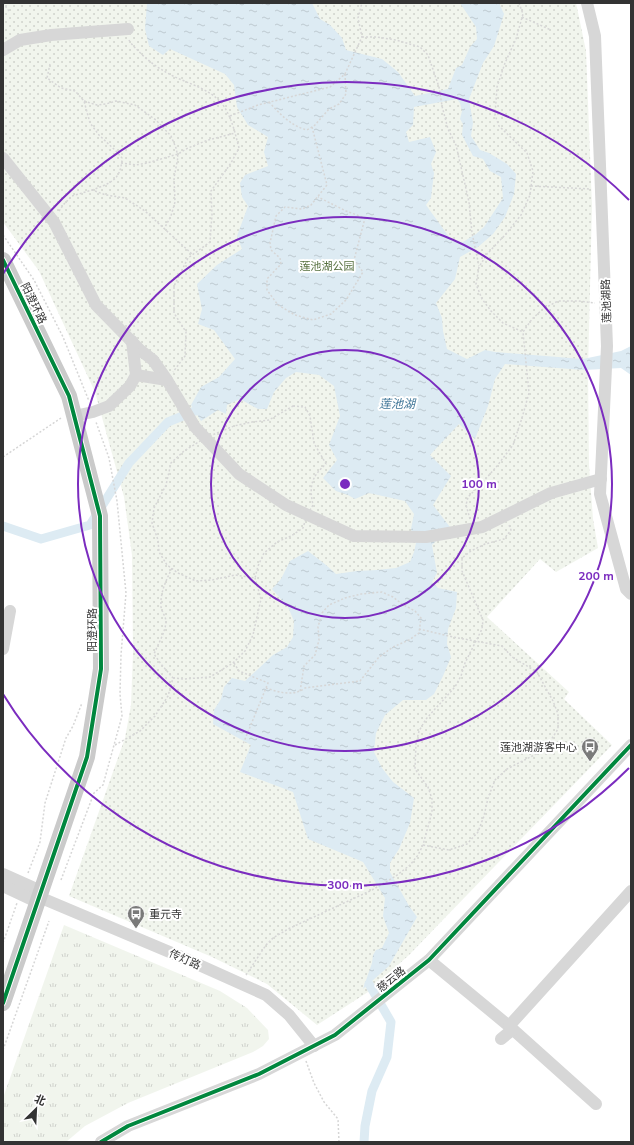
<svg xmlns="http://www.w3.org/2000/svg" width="634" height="1145" font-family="'Nunito Sans','Noto Sans SC',sans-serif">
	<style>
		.grass { fill: url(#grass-tufts) }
		.park { fill: url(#park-dots) }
		.water { fill: url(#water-ripples); fill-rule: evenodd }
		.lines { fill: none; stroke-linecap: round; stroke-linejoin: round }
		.canal { stroke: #ddebf3; stroke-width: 9 }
		.path { stroke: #d6d6d6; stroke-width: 1.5; stroke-dasharray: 2 2; stroke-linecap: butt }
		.minor { stroke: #d7d7d7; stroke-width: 12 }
		.major { stroke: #cacaca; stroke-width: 16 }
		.cycleway-casing { stroke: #fff; stroke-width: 6 }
		.cycleway { stroke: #00873e; stroke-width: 4 }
		.ring { fill: none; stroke: #7b2cbf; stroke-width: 2 }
		.labels { text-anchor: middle; stroke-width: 4; stroke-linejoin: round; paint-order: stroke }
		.park-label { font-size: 11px; fill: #56703f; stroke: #fff }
		.street-label { font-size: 11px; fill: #333; stroke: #fff }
		.poi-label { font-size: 11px; fill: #333; stroke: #fff; text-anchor: end }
		.water-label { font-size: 12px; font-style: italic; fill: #3f7597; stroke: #fff }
		.centre { fill: #7b2cbf; stroke: #fff; stroke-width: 2 }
		.ring-label { font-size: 12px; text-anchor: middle; font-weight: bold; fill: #7b2cbf; stroke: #fff; stroke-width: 4; stroke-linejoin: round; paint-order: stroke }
	</style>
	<defs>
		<pattern id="grass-tufts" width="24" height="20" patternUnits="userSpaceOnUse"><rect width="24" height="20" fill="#f1f5ed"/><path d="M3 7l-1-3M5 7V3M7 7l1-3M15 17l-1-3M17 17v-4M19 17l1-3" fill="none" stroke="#cfd2cc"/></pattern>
		<pattern id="park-dots" width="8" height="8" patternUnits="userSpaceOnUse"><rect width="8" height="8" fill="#f1f5ed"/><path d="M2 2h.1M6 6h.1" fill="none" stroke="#cfd2cc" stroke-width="1.8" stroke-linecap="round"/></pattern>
		<pattern id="water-ripples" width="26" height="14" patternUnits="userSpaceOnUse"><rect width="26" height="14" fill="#ddebf3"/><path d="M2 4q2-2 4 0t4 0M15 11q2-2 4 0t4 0" fill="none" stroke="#becad1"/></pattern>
	</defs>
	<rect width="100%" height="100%" fill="#fff"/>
	<path class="grass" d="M 64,925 L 220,991 L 247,1008 L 268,1030 L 269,1039 L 263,1046 L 253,1052 L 128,1103 L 85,1126 L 66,1142 L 3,1142 L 3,1098 Z"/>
	<path class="park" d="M 3,3 L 576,3 L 586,51 L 592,206 L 588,370 L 589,465 L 593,519 L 598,548 L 556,572 L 540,559 L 487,617 L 569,692 L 564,699 L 612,745 L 409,955 L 368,992 L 317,1025 L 267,984 L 212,957 L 69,896 L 125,738 L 131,705 L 133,653 L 132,555 L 124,497 L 95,392 L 39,271 L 3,222 Z"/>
	<path class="water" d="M 147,3 L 312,3 L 320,19 L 330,25 L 342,38 L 346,50 L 382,59 L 398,72 L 415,96 L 448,89 L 456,68 L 462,65 L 470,47 L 477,39 L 476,27 L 460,3 L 499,3 L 504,14 L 494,46 L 483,63 L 469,99 L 473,123 L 471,136 L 480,150 L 489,153 L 507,164 L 516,174 L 514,194 L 505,217 L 493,234 L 478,247 L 460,257 L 455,279 L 436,303 L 442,318 L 443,331 L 447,349 L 467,359 L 485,350 L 495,352 L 583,359 L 621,351 L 631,346 L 631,375 L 621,368 L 584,370 L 505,364 L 495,379 L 488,406 L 475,439 L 459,424 L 430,455 L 451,476 L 433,505 L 450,527 L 432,545 L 437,573 L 432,582 L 438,588 L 457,592 L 456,608 L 448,629 L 447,644 L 451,657 L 443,676 L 434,694 L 426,700 L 403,700 L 385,715 L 376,733 L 374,752 L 382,768 L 393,782 L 414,798 L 410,823 L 399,849 L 390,863 L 390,872 L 409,906 L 417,917 L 389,966 L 363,989 L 372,963 L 373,955 L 376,950 L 382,948 L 389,933 L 383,916 L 385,898 L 363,862 L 308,839 L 293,792 L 240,772 L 251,745 L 213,724 L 214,710 L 221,699 L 224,687 L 232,678 L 245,681 L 273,655 L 287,647 L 293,637 L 294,621 L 288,607 L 272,589 L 281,579 L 290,561 L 308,551 L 326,565 L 336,574 L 357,571 L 377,570 L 396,568 L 410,562 L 414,552 L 416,543 L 411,529 L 414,514 L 405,501 L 369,493 L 355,499 L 348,495 L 336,491 L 323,478 L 337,460 L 329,445 L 340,416 L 334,386 L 319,375 L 296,372 L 286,378 L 274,392 L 267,409 L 258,409 L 240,399 L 227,405 L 226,414 L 218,410 L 201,421 L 191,405 L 201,387 L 219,377 L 235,359 L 214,330 L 198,324 L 202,309 L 197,284 L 217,265 L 242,249 L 237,236 L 248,206 L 242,197 L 240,183 L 245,175 L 268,166 L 264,152 L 268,137 L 248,125 L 237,107 L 234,85 L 225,74 L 170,49 L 163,55 L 149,46 L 145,29 ZM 457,99 L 460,103 L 462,111 L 460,119 L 463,124 L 462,135 L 473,156 L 483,159 L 490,171 L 501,177 L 503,198 L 484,227 L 476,234 L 463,242 L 452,241 L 426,205 L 431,198 L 434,173 L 431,164 L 436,152 L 430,137 L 409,142 L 406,132 L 413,125 L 414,107 Z"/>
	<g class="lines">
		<g class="canal">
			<path d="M 3,526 L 41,539 L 90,525 L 129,463 L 168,422 L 195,411"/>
			<path d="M 364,1142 L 365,1126 L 372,1091 L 387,1057 L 391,1022 L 369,984"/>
		</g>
		<g class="path">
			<path d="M 3,3 L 9,11"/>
			<path d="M 519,3 L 523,14 L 516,39 L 505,63 L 497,87 L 495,115 L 499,126 L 527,153 L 533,171 L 530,195 L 521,215 L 505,235 L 487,254 L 479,267 L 476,284 L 482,299 L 491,311 L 503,323 L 523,332 L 532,319 L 543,309 L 558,301 L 578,301 L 595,303"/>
			<path d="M 522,17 L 551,30"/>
			<path d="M 362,37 L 377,37 L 396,40 L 420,47 L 428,55 L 439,87 L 442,106 L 448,129 L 456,145 L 469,202 L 472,233 L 479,266"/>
			<path d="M 129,40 L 130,42 C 143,57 155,67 173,76 C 189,84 211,89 223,105 C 232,118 235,133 239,148 L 231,163 L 211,191 L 212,215 L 210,242 L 188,258 L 174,286 L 174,313 L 186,332 L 185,356 L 173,372"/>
			<path d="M 50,64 L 47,78 L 61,88 L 75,91 L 84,101 L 90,123 L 99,135 L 116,151 L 122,158 C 121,180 111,183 92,190"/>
			<path d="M 84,101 L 97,105 L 106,104 L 116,101 L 135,105 L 156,120 L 171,136 L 176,148 L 178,157 L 174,178 L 175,202 L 171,216 L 164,229"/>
			<path d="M 269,102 C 280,114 291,126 307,130 L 314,126 L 329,109 L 339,104 L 346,94 L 345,74"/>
			<path d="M 230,116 L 258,105 L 330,87 L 345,74 L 362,37 L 358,18 L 362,3"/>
			<path d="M 312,127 L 327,185 L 311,205 L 302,209 L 285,207 L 276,216 L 270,243 L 271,250 L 280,258 L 281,264 L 267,279 L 267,290 L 278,305 L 295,315 L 313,320 L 331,314 L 346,300 L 363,272 L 354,260 L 365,218 L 346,211 L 318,197"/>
			<path d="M 121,163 L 136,165 L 147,163 L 178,154 L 188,148 L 208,140 L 235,133"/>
			<path d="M 531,186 L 591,189"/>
			<path d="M 59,211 L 64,204 L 72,196 L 92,190 L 106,195 L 125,198 L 145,211 L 192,254"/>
			<path d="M 3,235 L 34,280 L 63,337 L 89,401"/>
			<path d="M 293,406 L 305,407 L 310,416 L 314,443 L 326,464 C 311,477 309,486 313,505 L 307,515 L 303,528 L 291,536 L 277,542 L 264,553 L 258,566 L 255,578 L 235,575 L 212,580 L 196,581 L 178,573 L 167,565 L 159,552 L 158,540 L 152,523 L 154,508 L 166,485 L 171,463 L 184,451 L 205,438 L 234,426 L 252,422 L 269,420 Z"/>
			<path d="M 3,457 L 61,418"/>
			<path d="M 470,519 L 466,505 L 468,497 L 481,484 L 497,466 L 513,445 L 522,418 L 529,393 L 523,332"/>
			<path d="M 419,629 L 453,637 L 502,646 L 512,657 L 537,672 L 553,701 L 558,714 L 558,729 L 549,743 L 540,752 L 507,769 L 495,780 L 488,798 L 484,816 L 478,832 L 467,844 L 449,850 L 423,845"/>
			<path d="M 234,663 L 239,671 L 268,683 L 241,749"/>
			<path d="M 173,678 L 184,679 L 210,677 L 233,663 L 245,651 L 253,635 L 261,599 L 255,578"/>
			<path d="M 266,688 C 278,692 293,697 305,688 L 360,681 L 379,657 L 393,647 L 409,640 L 419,633 L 421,618 L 415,611 L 402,604 L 393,597 L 382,592 L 361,594 L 345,598 L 329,605 L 322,613 L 318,627 L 319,640 L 315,655 L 304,666 L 300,692"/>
			<path d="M 115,745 L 140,731 L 155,716 L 168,696 L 173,678 L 161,664 L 154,654 C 158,644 165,633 166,622 C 166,617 162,612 161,607 C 160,592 166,581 172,568"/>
			<path d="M 28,873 L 40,842 L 45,803 L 66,738 L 73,726 L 82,703"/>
			<path d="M 61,880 L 94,793 L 103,785 L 122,716 L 120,694 L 121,655 L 126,593 L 117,501 L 109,458 L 96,422"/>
			<path d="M 3,943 L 17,903"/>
			<path d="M 246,975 L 266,945 L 273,938 L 288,929 L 372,890 L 396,876 L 410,865 L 418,855 L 423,845 L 432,812 L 432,799 L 428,787 L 415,769 L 416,744 L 419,731 L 426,719 L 455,687 L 461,676 L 465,663 L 482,629 L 483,620 L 462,571 L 462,558 L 471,551 L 485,544 L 504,539 L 511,530 L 509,525"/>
			<path d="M 3,1050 L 49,921"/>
			<path d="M 306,1061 L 314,1083 L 324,1102 L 338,1119 L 339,1142"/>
		</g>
		<g class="minor">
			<path d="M 587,3 L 595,36 L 607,346 L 600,494 L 626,589 L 631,594"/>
			<path d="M 3,50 L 20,40 L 51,35 L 128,29"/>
			<path d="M 3,158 L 54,222 L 96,305 L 140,350 L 153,360 L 167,380 L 195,427 L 239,474 L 286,505 L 354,536 L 426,537 L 482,527 L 551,493 L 601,479"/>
			<path d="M 136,375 L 167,380"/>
			<path d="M 74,416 L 93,412 L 109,406 L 130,386 L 136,375 L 132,341"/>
			<path d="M 3,649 L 10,611"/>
			<path d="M 3,874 L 41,891"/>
			<path d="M 3,886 L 37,902"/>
			<path d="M 39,897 L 179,956 L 266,995 L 289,1015 L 314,1046"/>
			<path d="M 429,960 L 509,1026 L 596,1104"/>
			<path d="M 509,1026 L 631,891"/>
			<path d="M 501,1039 L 512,1030"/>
			<path d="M 101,1142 L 128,1126 L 259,1074 L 335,1035 L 429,960 L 631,745"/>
		</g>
		<path class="major" d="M 3,260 L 69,396 L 100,516 L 101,669 L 87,757 L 3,1003"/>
		<defs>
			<g id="cycleway">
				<path d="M 3,260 L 69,396 L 100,516 L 101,669 L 87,757 L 3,1003"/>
				<path d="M 101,1142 L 128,1126 L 259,1074 L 335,1035 L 429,960 L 631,745"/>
			</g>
		</defs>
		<use href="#cycleway" class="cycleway-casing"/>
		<use href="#cycleway" class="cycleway"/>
	</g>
	<g class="ring">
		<circle cx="345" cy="484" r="134"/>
		<circle cx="345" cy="484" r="267"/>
		<path d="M629 768A401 401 0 0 1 3 694M3 274A401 401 0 0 1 629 200"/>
	</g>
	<defs>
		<symbol id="bus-pin" viewBox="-11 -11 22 30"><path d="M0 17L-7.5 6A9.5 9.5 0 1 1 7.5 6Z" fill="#7a7a7a" stroke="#fff"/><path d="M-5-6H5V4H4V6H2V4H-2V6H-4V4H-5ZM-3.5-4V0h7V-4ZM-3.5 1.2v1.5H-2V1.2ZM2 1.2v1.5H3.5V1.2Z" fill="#fff"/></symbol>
	</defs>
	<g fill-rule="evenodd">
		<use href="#bus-pin" x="580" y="737" width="20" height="27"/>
		<use href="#bus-pin" x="126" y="904" width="20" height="27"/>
	</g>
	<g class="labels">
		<g class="park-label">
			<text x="327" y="270">莲池湖公园</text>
		</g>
		<g class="street-label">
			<text transform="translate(606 301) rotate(-92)" y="4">莲池湖路</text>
			<text transform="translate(34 303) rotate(64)" y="4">阳澄环路</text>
			<text transform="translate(92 630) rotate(-90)" y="4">阳澄环路</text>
			<text transform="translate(185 959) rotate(24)" y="4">传灯路</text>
			<text transform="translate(391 979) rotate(-39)" y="4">慈云路</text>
		</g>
		<g class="poi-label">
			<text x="577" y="751">莲池湖游客中心</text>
			<text x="149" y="918" text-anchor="start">重元寺</text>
		</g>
		<g class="water-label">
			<text x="397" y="408">莲池湖</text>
		</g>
	</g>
	<circle cx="345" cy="484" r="6" class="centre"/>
	<g class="ring-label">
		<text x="479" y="488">100 m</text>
		<text x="596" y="580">200 m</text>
		<text x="345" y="889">300 m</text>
	</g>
	<rect width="634" height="1145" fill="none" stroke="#333333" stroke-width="8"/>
	<g transform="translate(36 1109) rotate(24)" stroke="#ffffff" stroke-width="3" paint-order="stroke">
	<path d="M0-3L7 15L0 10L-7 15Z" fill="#333333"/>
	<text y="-6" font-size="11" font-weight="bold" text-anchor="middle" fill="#333333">北</text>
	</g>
</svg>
